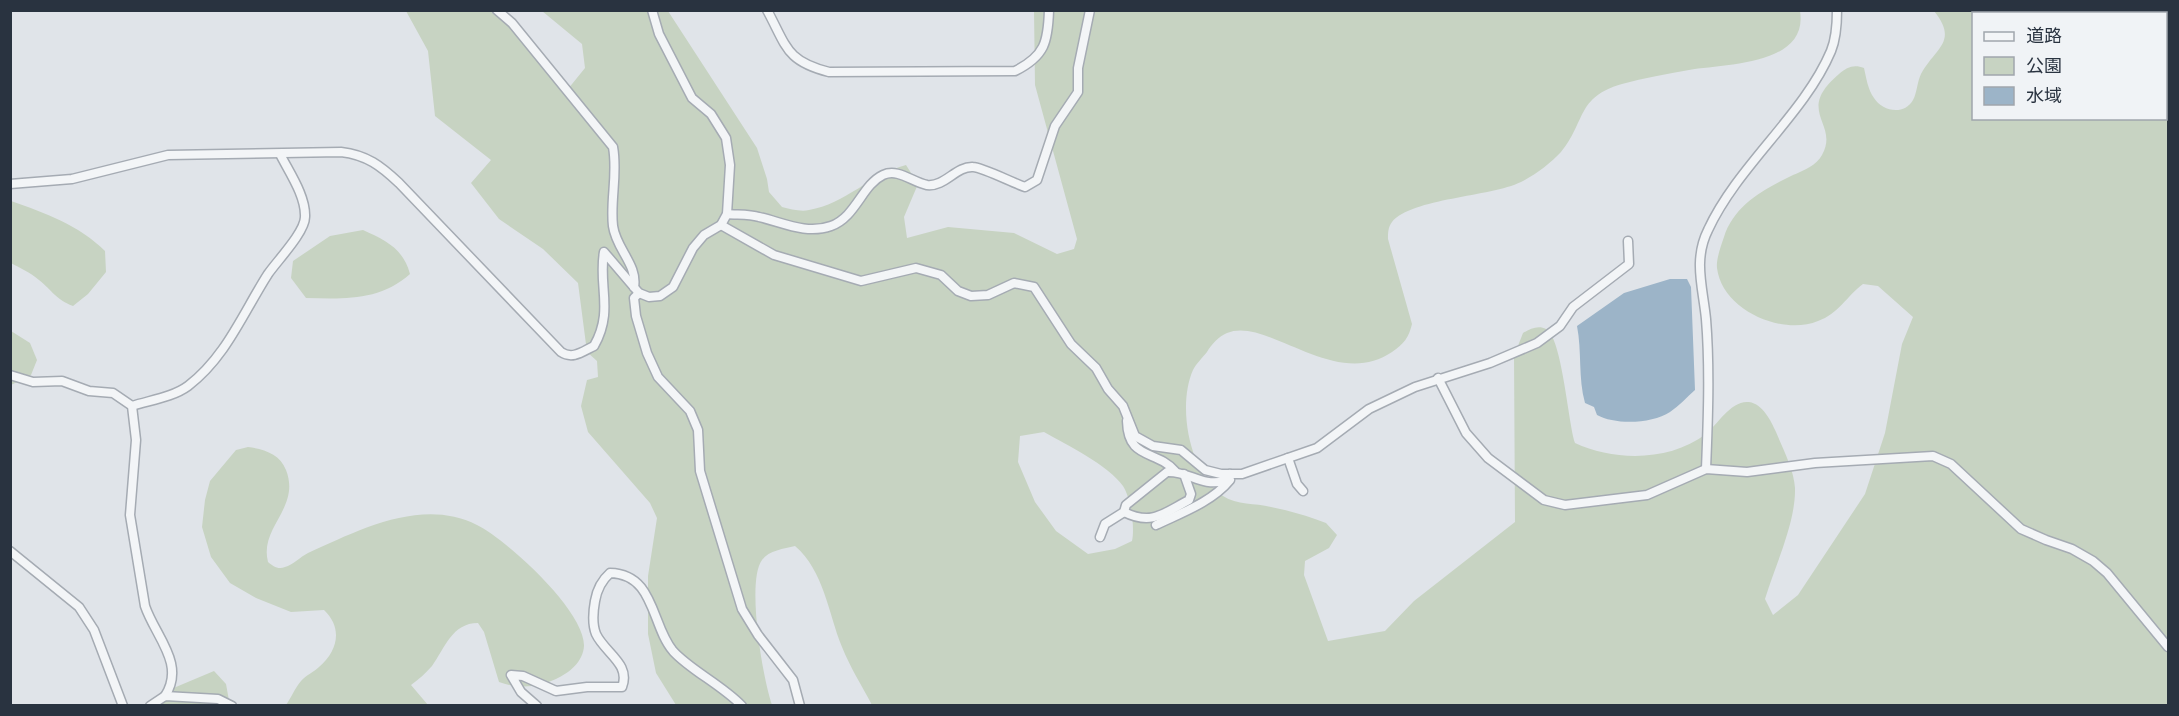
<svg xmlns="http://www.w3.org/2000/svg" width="2179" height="716" font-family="Arial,'Noto Sans JP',sans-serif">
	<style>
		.green { fill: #c7d3c2; fill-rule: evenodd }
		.water { fill: #9cb4c8 }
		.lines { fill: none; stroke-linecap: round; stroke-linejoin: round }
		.minor-casing { stroke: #a5abb3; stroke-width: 11 }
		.minor { stroke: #f3f5f7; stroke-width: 8 }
	</style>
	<rect width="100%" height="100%" fill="#e0e4e9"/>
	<g class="green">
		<path d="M 406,11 L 496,11 L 568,89 L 585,68 L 582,44 L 542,11 L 668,11 L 757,148 L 767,179 L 769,192 L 782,207 C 790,209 801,212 809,210 C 845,204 871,174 906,165 L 918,184 L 904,217 L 907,238 L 948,227 L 1014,233 L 1057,254 L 1074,249 L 1077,239 L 1035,85 L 1034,11 L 1800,11 C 1809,66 1723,64 1689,70 C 1667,74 1644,78 1622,84 C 1576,97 1586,122 1561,152 C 1551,163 1535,175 1521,182 C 1490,197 1412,198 1392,222 C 1388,227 1388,233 1388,239 L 1412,324 C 1409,337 1404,344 1392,352 C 1335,391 1267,316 1227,333 C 1219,336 1211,345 1207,352 C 1203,357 1196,364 1193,370 C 1177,406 1189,473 1223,496 C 1237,505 1255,503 1271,507 C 1286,510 1301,514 1315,519 L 1326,523 L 1337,535 L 1329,548 L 1305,561 L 1304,575 L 1328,641 L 1385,631 L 1414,601 L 1515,522 L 1514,356 L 1523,333 C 1530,329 1538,325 1546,329 C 1562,337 1568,422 1575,443 C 1614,461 1669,462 1706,434 C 1718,424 1731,400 1749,402 C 1763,404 1771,421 1776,432 C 1783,449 1794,470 1795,488 C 1796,522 1775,566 1765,599 L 1773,615 L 1798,595 L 1865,494 L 1885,433 L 1902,344 L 1913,317 L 1878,286 L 1863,284 C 1847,296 1838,314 1818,321 C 1782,336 1722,310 1717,268 C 1716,259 1721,246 1724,237 C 1734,205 1764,189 1793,175 C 1803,171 1817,165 1822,155 C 1840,123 1794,112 1839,74 C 1847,67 1854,64 1864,68 C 1866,77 1868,90 1874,98 C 1882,111 1904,116 1913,100 C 1917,93 1917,82 1921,74 C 1935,48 1959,42 1934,11 L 2128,11 L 2128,13 L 1974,14 L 1974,118 L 2166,118 L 2166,24 L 2168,12 L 2168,705 L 872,705 C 862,686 850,667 842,647 C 828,612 824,571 795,546 C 784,549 769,550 762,560 C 746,581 763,680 772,705 L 676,705 L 656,673 L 648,634 L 648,576 L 657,518 L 650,503 L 588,432 L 581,406 L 587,380 L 598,377 L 597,361 L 587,352 L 578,283 L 543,249 L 499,219 L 471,183 L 491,160 L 435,116 L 428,51 ZM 1044,432 C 1067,445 1108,465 1123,486 C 1131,498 1135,528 1132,541 L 1115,549 L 1088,554 L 1056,531 L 1035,502 L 1018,462 L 1020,436 Z"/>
		<path d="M 11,201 C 45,213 79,225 105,251 L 106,272 L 88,294 L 73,306 C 55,299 53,291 39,280 C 31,273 20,268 11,263 Z"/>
		<path d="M 363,230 C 385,240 403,248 410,274 C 380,301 344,299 306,298 L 291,278 L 293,261 L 330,236 Z"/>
		<path d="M 11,331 L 30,343 L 37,360 L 31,375 L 11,385 Z"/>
		<path d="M 248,447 C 264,449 280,454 286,470 C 301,508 259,527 268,562 C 273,566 278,570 285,567 C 293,565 300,557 308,553 C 359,530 422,497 477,525 C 507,540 585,611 584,646 C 583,662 569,673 556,679 C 537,688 518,689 499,682 L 484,632 L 478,623 C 452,623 445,648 432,666 C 426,673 419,679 411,685 L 428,705 L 286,705 C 291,698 295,688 301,681 C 306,675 314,672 319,667 C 338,651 343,628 324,610 L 291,612 L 256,598 L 230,583 L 211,557 L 202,527 L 205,500 L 210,481 L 236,450 Z"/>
		<path d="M 214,671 L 226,684 L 230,706 L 146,706 L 164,692 Z"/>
	</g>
	<path class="water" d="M 1670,279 L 1687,279 L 1691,287 L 1695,390 C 1687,397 1679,406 1670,412 C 1652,424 1615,425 1597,415 L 1594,407 L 1585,403 C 1578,378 1582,351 1577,326 L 1624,293 Z"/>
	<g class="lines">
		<defs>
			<g id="minor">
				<path d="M 497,10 L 512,23 L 613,147 C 618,174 610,200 613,226 C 616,249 638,265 634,287"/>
				<path d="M 767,10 C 787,47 786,61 829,72 L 1015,71 C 1045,56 1048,42 1049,10"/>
				<path d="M 10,184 L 72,179 L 168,155 L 341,152 C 367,155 381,166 399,183 L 561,352 C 573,360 583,351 594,346 C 614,311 598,286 604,252 L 639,293 L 649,297 L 660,296 L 673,287 L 693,248 L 704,235 L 721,225 L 727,214 L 730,165 L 726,138 L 711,114 L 692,98 L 659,34 L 652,10"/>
				<path d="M 727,214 C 737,215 749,214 759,217 C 782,222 806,235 831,226 C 856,217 862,185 883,175 C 898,168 912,182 927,185 C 945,187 956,166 973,167 C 982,167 1013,183 1025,187 L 1037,180 L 1055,126 L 1078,92 L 1078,68 L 1090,10"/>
				<path d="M 721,225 L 774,255 L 861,281 L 916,268 L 941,275 L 958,291 L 971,296 L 988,295 L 1014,283 L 1034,287 L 1071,344 L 1096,368 L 1108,389 L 1123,406 L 1135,436 L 1153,446 L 1181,450 L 1205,470 L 1221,474 L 1242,474 L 1317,448 L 1369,409 L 1415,387 L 1490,363 L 1537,343 L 1560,326 L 1573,307 L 1629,264 L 1628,241"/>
				<path d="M 639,293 L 634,298 L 636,316 L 647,353 L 658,377 L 690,411 L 698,430 L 700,471 L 742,609 L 758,635 L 793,680 L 800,706"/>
				<path d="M 10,375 L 33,382 L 62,381 L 89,391 L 113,393 L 132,406 L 136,440 L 130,515 L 145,606 C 155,636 186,664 165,696"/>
				<path d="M 1438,378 L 1466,433 L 1488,458 L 1544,500 L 1565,505 L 1647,495 L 1706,469 L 1747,472 L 1815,463 L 1933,456 L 1951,464 L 2021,529 L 2046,540 L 2072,549 L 2093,561 L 2107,573 L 2168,647"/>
				<path d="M 132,406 C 151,400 173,397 188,386 C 226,357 243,313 268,274 C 277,261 305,232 305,217 C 306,196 289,172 280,154"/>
				<path d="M 1127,421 C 1128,461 1156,449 1175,471"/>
				<path d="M 1288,458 L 1297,484 L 1303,491"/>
				<path d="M 1706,469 C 1708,420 1710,368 1706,319 C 1703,288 1693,260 1708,230 C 1738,165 1804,115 1831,51 C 1836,39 1837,23 1837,10"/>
				<path d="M 1124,512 C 1152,526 1164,513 1189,500 L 1191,494 L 1184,474"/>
				<path d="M 1156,525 C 1181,513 1212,502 1230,480"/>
				<path d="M 1100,537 L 1105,524 L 1124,512 L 1126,505 L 1167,472 C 1190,471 1200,487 1225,481 L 1230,474"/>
				<path d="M 10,551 L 79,607 L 94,630 L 123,706"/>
				<path d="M 150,706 L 165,696 L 218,699 L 232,706"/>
				<path d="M 537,706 L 521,692 L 511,675 L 523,676 L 556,691 L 587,687 L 622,687 C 631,664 605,653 596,634 C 592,624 593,612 595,601 C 597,589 601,581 610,573 C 655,574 651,625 673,651 C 690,670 722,685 742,706"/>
			</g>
		</defs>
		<use href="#minor" class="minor-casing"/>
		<use href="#minor" class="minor"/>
	</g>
	<rect width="2179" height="716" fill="none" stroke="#293340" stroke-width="24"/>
	<rect x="1972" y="12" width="195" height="108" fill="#f0f3f6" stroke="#a0a6ad" stroke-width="1.5"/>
	<rect x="1984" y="32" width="30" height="9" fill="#f3f5f7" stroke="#a0a6ad" stroke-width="1.5"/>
	<text x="2026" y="42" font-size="18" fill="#293340">道路</text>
	<rect x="1984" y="57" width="30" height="18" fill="#c7d3c2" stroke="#a0a6ad" stroke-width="1.5"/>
	<text x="2026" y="72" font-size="18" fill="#293340">公園</text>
	<rect x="1984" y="87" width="30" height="18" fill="#9cb4c8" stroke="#a0a6ad" stroke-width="1.5"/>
	<text x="2026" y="102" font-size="18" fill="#293340">水域</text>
</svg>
